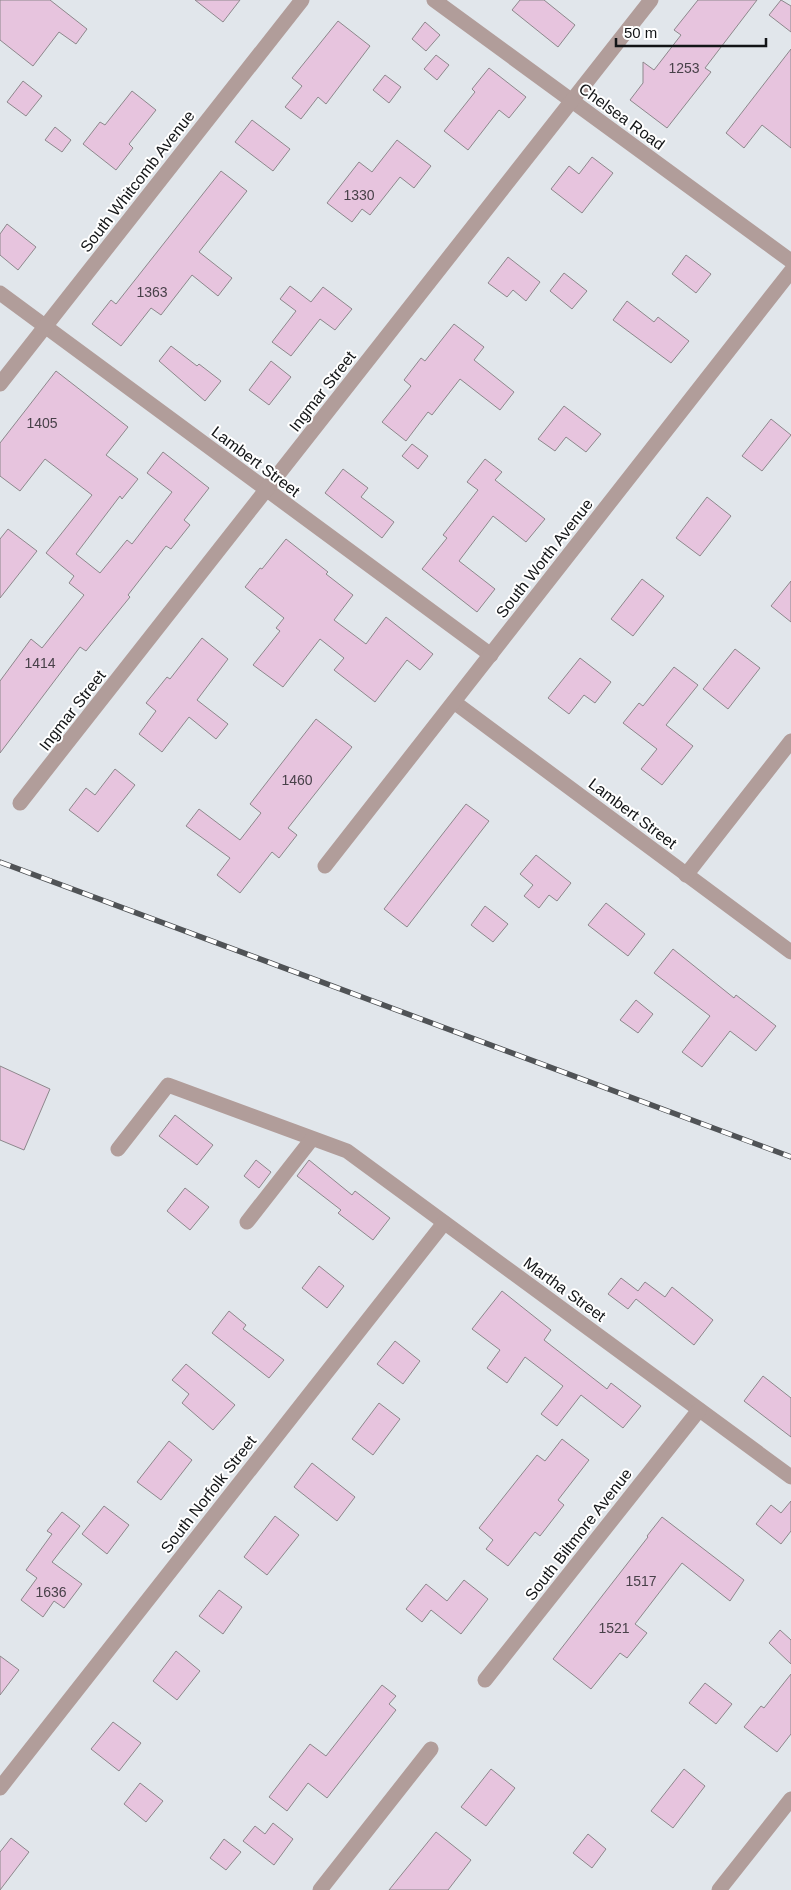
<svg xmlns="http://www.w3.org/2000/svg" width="791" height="1890" font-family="Arial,sans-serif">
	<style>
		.building { fill: #e7c4de; stroke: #8d888c }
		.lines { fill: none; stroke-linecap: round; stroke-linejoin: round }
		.street { stroke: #b19d9a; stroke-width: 15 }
		.rail-casing { stroke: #505356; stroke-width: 5.5 }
		.rail { stroke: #fff; stroke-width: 4; stroke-dasharray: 11; stroke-linecap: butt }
		.labels { text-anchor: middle; stroke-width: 4; stroke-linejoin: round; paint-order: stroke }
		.number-label { font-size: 14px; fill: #484149 }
		.street-label { font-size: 16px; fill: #131517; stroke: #fff }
	</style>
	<rect width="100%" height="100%" fill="#e1e6eb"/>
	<g class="building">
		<path d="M 0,0 L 50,0 L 87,29 L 76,44 L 59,32 L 33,66 L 0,40 Z"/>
		<path d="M 195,0 L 240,0 L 223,22 Z"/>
		<path d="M 520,0 L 544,0 L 575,25 L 558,47 L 512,10 Z"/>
		<path d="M 698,0 L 757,0 L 705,68 L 711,72 L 667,128 L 630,100 L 643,83 L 643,62 L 654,70 L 681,35 L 674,30 Z"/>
		<path d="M 781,0 L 791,6 L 791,32 L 769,15 Z"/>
		<path d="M 338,21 L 370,46 L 326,104 L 318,97 L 301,119 L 285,107 L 302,86 L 292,78 Z"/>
		<path d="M 425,22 L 440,35 L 426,51 L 412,39 Z"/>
		<path d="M 791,49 L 791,148 L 762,125 L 744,148 L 726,133 Z"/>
		<path d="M 436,55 L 449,65 L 437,80 L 424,69 Z"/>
		<path d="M 489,68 L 526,97 L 509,118 L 499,110 L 468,150 L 444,131 L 475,92 L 472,89 Z"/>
		<path d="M 385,75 L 401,87 L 389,103 L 373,90 Z"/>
		<path d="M 23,81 L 42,96 L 26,116 L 7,102 Z"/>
		<path d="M 132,91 L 156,110 L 129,144 L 133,148 L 116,170 L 83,144 L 100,122 L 105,125 Z"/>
		<path d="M 252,120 L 290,149 L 273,171 L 235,142 Z"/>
		<path d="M 55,127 L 71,140 L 62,152 L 45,140 Z"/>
		<path d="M 397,140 L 431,166 L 414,188 L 400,177 L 370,215 L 362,209 L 352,222 L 327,203 L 359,162 L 372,172 Z"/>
		<path d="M 592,157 L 613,173 L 582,213 L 551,189 L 569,166 L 579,174 Z"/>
		<path d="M 221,171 L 247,191 L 199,252 L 232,278 L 218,296 L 192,275 L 161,315 L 151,308 L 121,346 L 92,324 L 111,300 L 116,304 Z"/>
		<path d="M 7,224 L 36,247 L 18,270 L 0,255 L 0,234 Z"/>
		<path d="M 686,255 L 711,274 L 696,293 L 672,274 Z"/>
		<path d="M 508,257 L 540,282 L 526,301 L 513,290 L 507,297 L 488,283 Z"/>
		<path d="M 564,273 L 587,291 L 572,309 L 550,291 Z"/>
		<path d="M 290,286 L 311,302 L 323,287 L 352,309 L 335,330 L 320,319 L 291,356 L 272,342 L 296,311 L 280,299 Z"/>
		<path d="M 627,301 L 654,322 L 658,317 L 689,341 L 671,363 L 613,320 Z"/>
		<path d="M 454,324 L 484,347 L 474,360 L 514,392 L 500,410 L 460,379 L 432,415 L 428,412 L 406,441 L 382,422 L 411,386 L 404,380 L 421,358 L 425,361 Z"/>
		<path d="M 171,346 L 197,366 L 199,364 L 221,381 L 205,401 L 159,361 Z"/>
		<path d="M 271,361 L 291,377 L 269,405 L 249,390 Z"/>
		<path d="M 56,371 L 128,427 L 106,455 L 138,479 L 122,499 L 120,496 L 76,554 L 100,573 L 127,540 L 132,544 L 172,492 L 147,473 L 163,452 L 209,488 L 184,520 L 190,525 L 171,549 L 166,546 L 128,595 L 130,597 L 86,651 L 80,647 L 0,753 L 0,681 L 31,639 L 42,648 L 84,595 L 69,583 L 74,576 L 46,553 L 92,495 L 45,459 L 20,491 L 0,476 L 0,443 Z"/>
		<path d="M 564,406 L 601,434 L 586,452 L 566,437 L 555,451 L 538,439 Z"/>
		<path d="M 771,419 L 791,435 L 762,471 L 742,456 Z"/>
		<path d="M 412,444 L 428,456 L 418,469 L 402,456 Z"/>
		<path d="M 485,459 L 502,472 L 495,480 L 545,519 L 526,542 L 493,516 L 459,561 L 495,589 L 477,612 L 422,569 L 447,538 L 443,535 L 478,490 L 467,482 Z"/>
		<path d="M 343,469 L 368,488 L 361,497 L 394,522 L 382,538 L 325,493 Z"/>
		<path d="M 707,497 L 731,516 L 700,556 L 676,538 Z"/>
		<path d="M 8,529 L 37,551 L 0,598 L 0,539 Z"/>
		<path d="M 286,539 L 328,572 L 326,574 L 353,595 L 334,620 L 366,644 L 386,617 L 433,654 L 420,670 L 407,660 L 375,702 L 334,670 L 344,658 L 320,639 L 283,687 L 253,665 L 280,631 L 276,628 L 284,618 L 245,587 L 260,568 L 262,569 Z"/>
		<path d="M 642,579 L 664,596 L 633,636 L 611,619 Z"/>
		<path d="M 791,581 L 791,622 L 771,606 Z"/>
		<path d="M 202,638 L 228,659 L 197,700 L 228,724 L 216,739 L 189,717 L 162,752 L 139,734 L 156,711 L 146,703 L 167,677 L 170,679 Z"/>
		<path d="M 735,649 L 760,668 L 728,709 L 703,689 Z"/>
		<path d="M 580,658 L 611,682 L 595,703 L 584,695 L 569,714 L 548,698 Z"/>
		<path d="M 674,667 L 698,685 L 666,725 L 693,746 L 662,785 L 641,769 L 657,749 L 623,723 L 639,703 L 643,706 Z"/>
		<path d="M 316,719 L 352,747 L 288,828 L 297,835 L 279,858 L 272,852 L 240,893 L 217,875 L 230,858 L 186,826 L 199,809 L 240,840 L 261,813 L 250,804 Z"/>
		<path d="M 115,769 L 135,785 L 98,832 L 69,810 L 86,788 L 95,795 Z"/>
		<path d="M 466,804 L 489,821 L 407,927 L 384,909 Z"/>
		<path d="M 536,855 L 571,883 L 557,901 L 549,895 L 539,908 L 524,896 L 533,885 L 520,874 Z"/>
		<path d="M 606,903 L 645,934 L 628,956 L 588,925 Z"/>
		<path d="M 485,906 L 508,924 L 493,942 L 471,925 Z"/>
		<path d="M 673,949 L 734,998 L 736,995 L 776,1026 L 756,1051 L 730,1031 L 702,1067 L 682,1052 L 710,1016 L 654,973 Z"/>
		<path d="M 636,1000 L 653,1014 L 638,1033 L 620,1020 Z"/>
		<path d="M 0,1066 L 50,1089 L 24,1150 L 0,1140 Z"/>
		<path d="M 175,1115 L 213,1145 L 197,1165 L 159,1136 Z"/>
		<path d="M 256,1160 L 271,1172 L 259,1188 L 244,1176 Z"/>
		<path d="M 309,1160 L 352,1195 L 355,1191 L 390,1218 L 373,1240 L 338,1213 L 341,1210 L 297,1176 Z"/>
		<path d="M 185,1188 L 209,1207 L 190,1230 L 167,1211 Z"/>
		<path d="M 319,1266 L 344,1286 L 327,1308 L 302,1288 Z"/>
		<path d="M 621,1278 L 638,1291 L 645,1282 L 665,1297 L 672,1287 L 713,1320 L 694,1345 L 636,1299 L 628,1309 L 608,1294 Z"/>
		<path d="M 502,1291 L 551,1330 L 544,1340 L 607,1389 L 611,1383 L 641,1406 L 623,1428 L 581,1395 L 557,1426 L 541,1414 L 563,1386 L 525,1357 L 507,1383 L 487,1368 L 500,1350 L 472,1329 Z"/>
		<path d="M 229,1311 L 246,1325 L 243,1329 L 284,1360 L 269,1378 L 212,1333 Z"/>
		<path d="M 395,1341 L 420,1361 L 403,1384 L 377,1364 Z"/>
		<path d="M 186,1364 L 235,1405 L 213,1430 L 182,1403 L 189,1394 L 172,1380 Z"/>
		<path d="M 763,1376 L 791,1398 L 791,1437 L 744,1401 Z"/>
		<path d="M 379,1403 L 400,1419 L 373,1455 L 352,1439 Z"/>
		<path d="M 562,1439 L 589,1460 L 558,1500 L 564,1505 L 540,1536 L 535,1532 L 508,1566 L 486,1549 L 493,1540 L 479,1528 L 537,1455 L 545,1461 Z"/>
		<path d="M 169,1441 L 192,1460 L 161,1500 L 137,1482 Z"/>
		<path d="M 312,1463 L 355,1497 L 337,1521 L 294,1487 Z"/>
		<path d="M 791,1501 L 791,1531 L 781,1544 L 756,1524 L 771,1505 L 781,1513 Z"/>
		<path d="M 104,1506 L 129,1525 L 107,1554 L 82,1534 Z"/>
		<path d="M 62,1512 L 80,1526 L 52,1562 L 82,1584 L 64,1608 L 54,1601 L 43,1617 L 21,1600 L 37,1578 L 26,1570 L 52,1534 L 47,1531 Z"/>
		<path d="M 275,1516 L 299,1535 L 267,1575 L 244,1557 Z"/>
		<path d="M 662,1517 L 744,1580 L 730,1601 L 682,1563 L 635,1624 L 647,1633 L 627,1658 L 620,1653 L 591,1689 L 553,1659 L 648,1537 L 647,1536 Z"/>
		<path d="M 464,1580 L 488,1599 L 461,1634 L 431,1610 L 422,1622 L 406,1609 L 426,1584 L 447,1601 Z"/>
		<path d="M 219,1590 L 242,1607 L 223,1634 L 199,1616 Z"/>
		<path d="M 780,1630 L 791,1640 L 791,1664 L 769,1643 Z"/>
		<path d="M 176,1651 L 200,1671 L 177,1700 L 153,1681 Z"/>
		<path d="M 0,1656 L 19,1670 L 0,1695 Z"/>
		<path d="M 791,1674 L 791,1734 L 777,1752 L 744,1727 L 761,1706 L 764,1708 Z"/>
		<path d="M 705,1683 L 732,1704 L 716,1724 L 689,1703 Z"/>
		<path d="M 382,1685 L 396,1696 L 389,1704 L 396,1710 L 327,1798 L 308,1783 L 287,1811 L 269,1797 L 310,1744 L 326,1756 Z"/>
		<path d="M 113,1722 L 141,1743 L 119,1771 L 91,1749 Z"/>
		<path d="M 491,1769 L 515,1788 L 486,1826 L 461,1807 Z"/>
		<path d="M 684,1769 L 705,1786 L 673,1828 L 651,1811 Z"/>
		<path d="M 140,1783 L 163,1801 L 146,1822 L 124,1804 Z"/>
		<path d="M 273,1823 L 293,1839 L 274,1865 L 243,1841 L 255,1826 L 265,1834 Z"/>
		<path d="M 436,1832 L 471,1860 L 448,1890 L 389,1890 Z"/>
		<path d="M 588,1834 L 606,1849 L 592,1868 L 573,1853 Z"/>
		<path d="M 11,1838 L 29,1852 L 0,1890 L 0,1852 Z"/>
		<path d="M 224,1839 L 241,1852 L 226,1870 L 210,1858 Z"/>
	</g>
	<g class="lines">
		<g class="street">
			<path d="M 434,0 L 791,261"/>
			<path d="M 0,293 L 491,655"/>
			<path d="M 0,384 L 302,0"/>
			<path d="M 454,702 L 791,952"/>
			<path d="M 20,803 L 651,0"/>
			<path d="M 325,866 L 791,271"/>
			<path d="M 686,875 L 791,741"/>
			<path d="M 118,1149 L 168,1085 L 347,1151 L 791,1477"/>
			<path d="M 247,1222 L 312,1139"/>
			<path d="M 485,1680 L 699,1410"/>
			<path d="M 0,1788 L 444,1223"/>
			<path d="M 320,1890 L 431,1749"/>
			<path d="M 719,1890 L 791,1799"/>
		</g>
		<defs>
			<path id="rail" d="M 0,862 L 791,1157"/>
		</defs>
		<use href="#rail" class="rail-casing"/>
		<use href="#rail" class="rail"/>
	</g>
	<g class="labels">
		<g class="number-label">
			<text x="684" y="73">1253</text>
			<text x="359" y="200">1330</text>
			<text x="152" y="297">1363</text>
			<text x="42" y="428">1405</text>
			<text x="40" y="668">1414</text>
			<text x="297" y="785">1460</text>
			<text x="641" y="1586">1517</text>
			<text x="51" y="1597">1636</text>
			<text x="614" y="1633">1521</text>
		</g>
		<g class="street-label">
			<text transform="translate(622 116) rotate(36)" y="6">Chelsea Road</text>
			<text transform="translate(137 181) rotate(-52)" y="6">South Whitcomb Avenue</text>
			<text transform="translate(322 391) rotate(-52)" y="6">Ingmar Street</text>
			<text transform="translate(256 461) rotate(37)" y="6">Lambert Street</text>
			<text transform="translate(544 558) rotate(-52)" y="6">South Worth Avenue</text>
			<text transform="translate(72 710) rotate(-52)" y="6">Ingmar Street</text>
			<text transform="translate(633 813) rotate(37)" y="6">Lambert Street</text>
			<text transform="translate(565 1289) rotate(36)" y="6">Martha Street</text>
			<text transform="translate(208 1494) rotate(-52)" y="6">South Norfolk Street</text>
			<text transform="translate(578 1534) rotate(-52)" y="6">South Biltmore Avenue</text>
		</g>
	</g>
	<path d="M616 38v8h150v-8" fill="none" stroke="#131517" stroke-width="2.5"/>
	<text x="624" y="38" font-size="15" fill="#131517" stroke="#ffffff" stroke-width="4" paint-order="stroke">50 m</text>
</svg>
